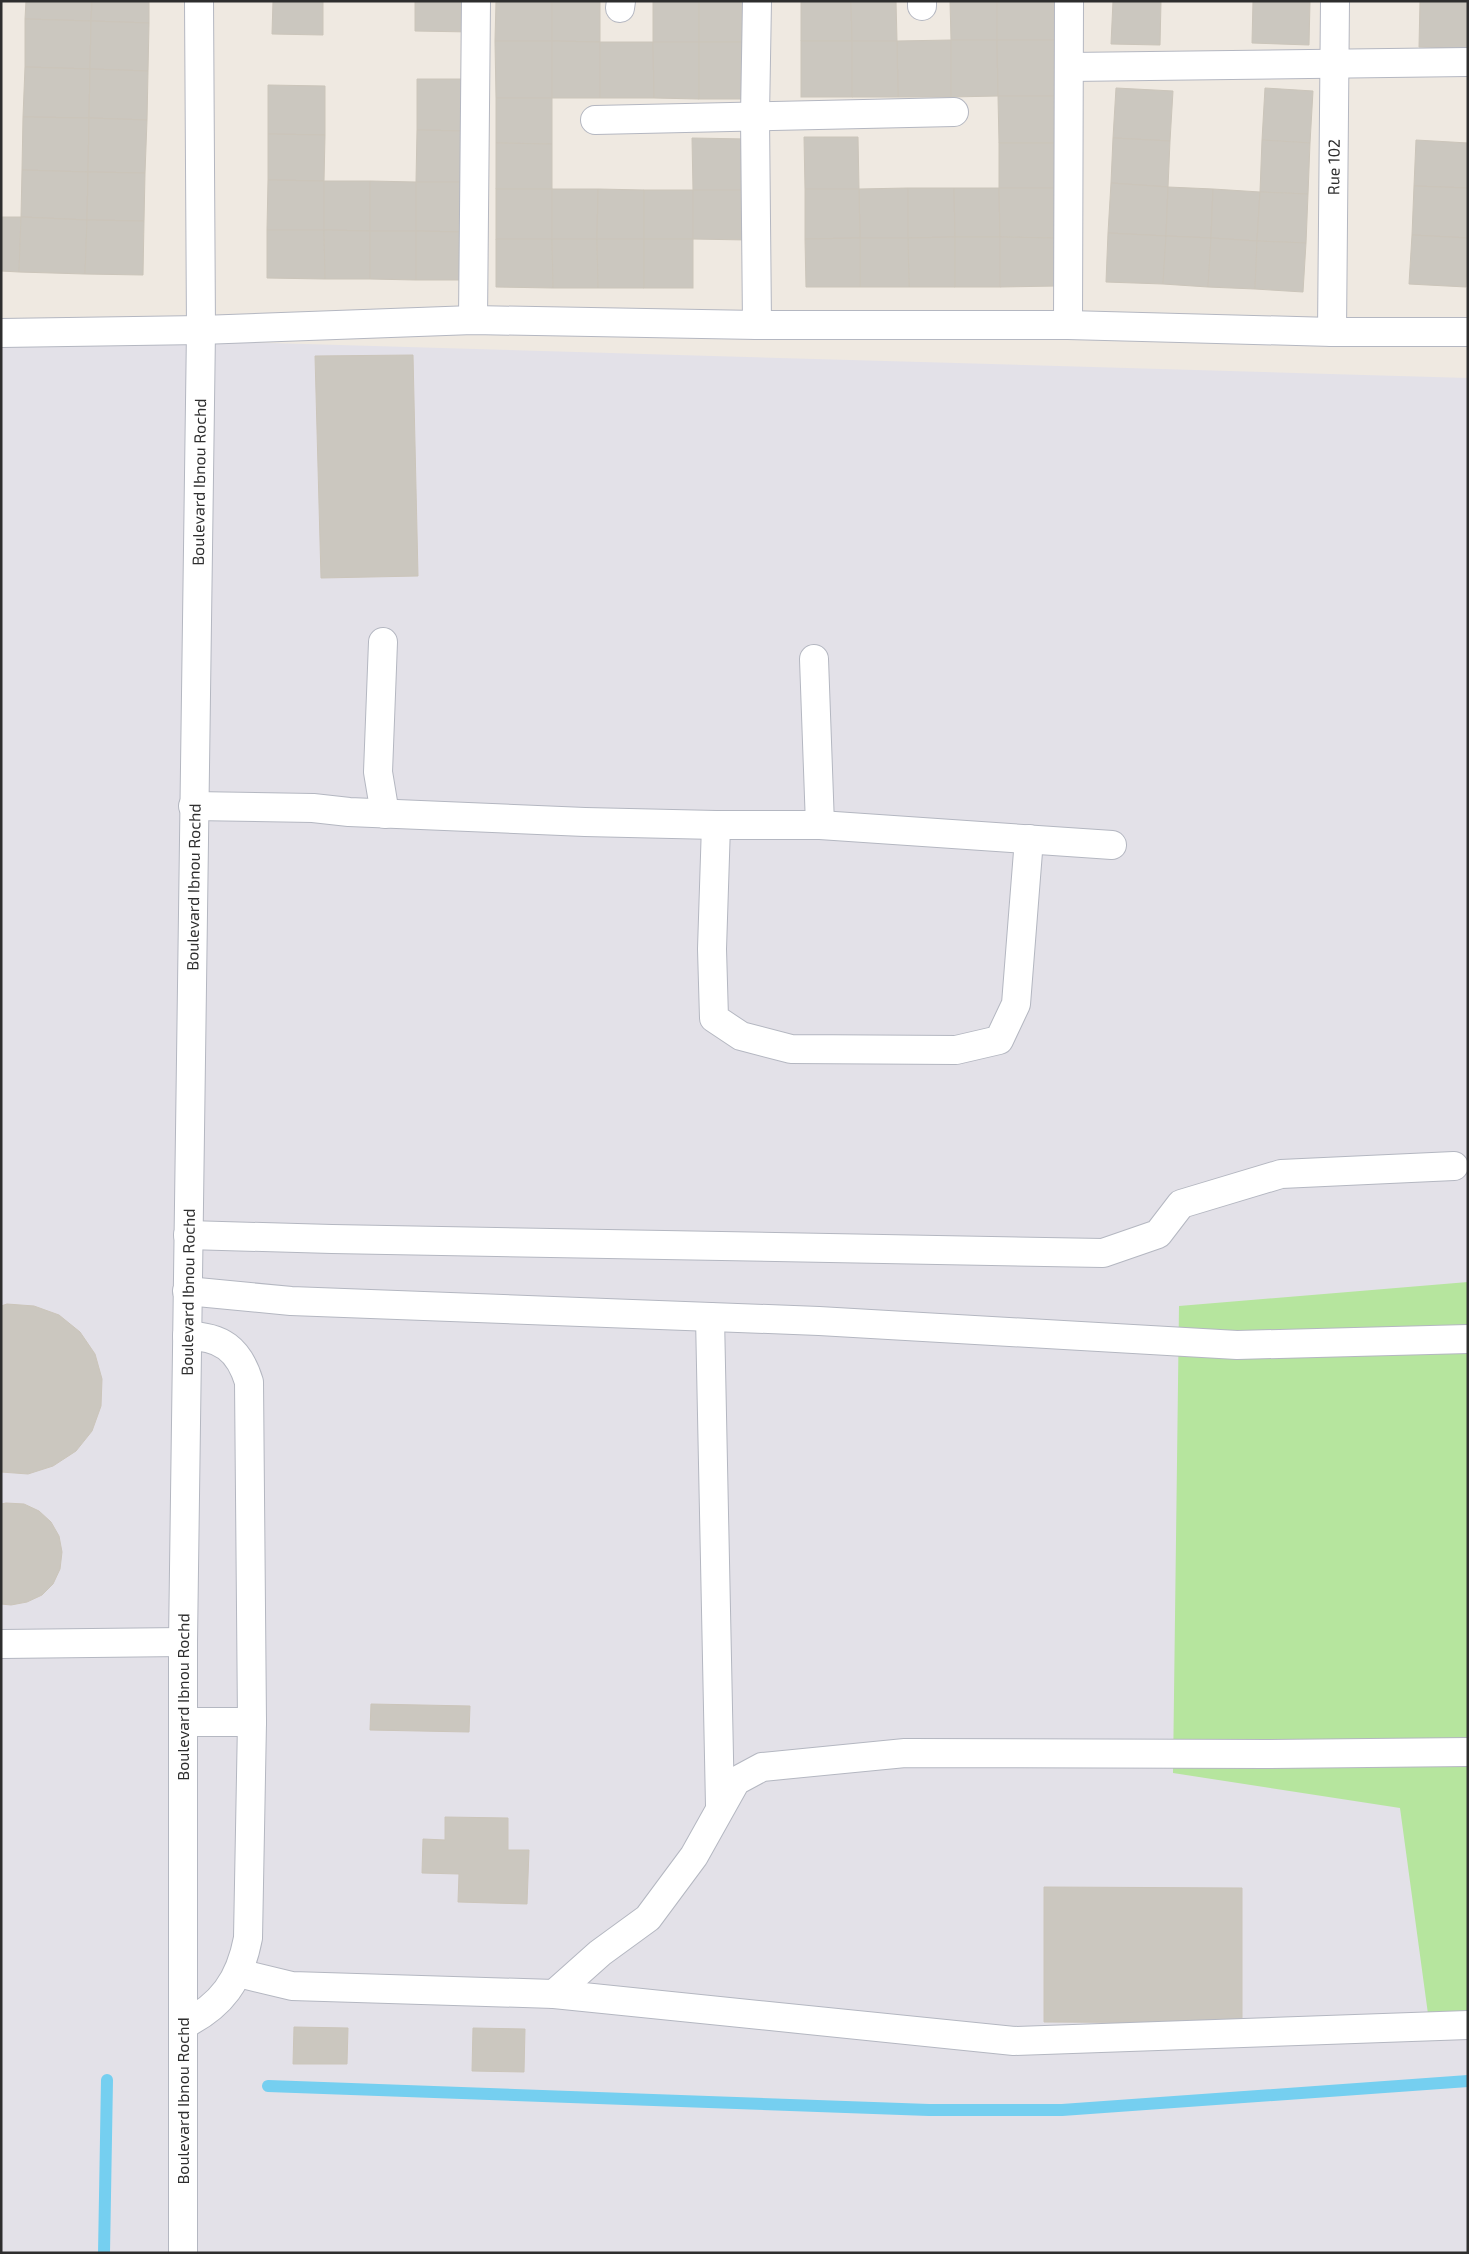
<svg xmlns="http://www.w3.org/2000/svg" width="1469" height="2254" font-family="'Exo 2',sans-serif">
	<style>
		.industrial { fill: #e3e1e8 }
		.green { fill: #b6e59e }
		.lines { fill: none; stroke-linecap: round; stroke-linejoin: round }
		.stream { stroke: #75cff0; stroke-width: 12 }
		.building { fill: #cbc7bf; stroke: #cbc5ba }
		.minor-casing { stroke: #b4b7c1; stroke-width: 30 }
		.minor { stroke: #fff; stroke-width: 28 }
		.labels { text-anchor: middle; stroke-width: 4.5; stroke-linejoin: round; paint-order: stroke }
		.street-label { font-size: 16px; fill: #2e2e2e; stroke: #fff }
	</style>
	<rect width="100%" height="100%" fill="#efe9e1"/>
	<path class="industrial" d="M 1,339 L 167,340 L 1468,378 L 1468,2253 L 1,2253 Z"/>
	<path class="green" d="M 1468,1282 L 1468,2036 L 1428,2014 L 1400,1808 L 1173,1773 L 1179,1306 Z"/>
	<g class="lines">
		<g class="stream">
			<path d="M 268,2086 L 929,2110 L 1062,2110 L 1468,2081"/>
			<path d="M 104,2253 L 107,2080"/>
		</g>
	</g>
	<g class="building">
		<path d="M 26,1 L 92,1 L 91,21 L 25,19 Z"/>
		<path d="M 92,1 L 149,1 L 149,23 L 91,21 Z"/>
		<path d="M 273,1 L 323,1 L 323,35 L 272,34 Z"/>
		<path d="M 415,1 L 472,1 L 471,32 L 415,31 Z"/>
		<path d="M 496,1 L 552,1 L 552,41 L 495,41 Z"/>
		<path d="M 552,1 L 600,1 L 600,42 L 552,41 Z"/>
		<rect x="653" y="1" width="46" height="41"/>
		<rect x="699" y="1" width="50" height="41"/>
		<path d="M 801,1 L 851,1 L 852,41 L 801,41 Z"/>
		<path d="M 851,1 L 896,1 L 897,41 L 852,41 Z"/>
		<path d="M 950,1 L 997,1 L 997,40 L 951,40 Z"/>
		<path d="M 997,1 L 1054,1 L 1055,40 L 997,40 Z"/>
		<path d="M 1113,1 L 1161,1 L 1160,45 L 1111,44 Z"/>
		<path d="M 1253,1 L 1310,1 L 1309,45 L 1252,43 Z"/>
		<path d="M 1420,1 L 1468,1 L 1468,48 L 1419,47 Z"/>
		<path d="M 25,19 L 91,21 L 90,69 L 25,67 Z"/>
		<path d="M 91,21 L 149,23 L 148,71 L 90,69 Z"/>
		<path d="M 951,40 L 951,97 L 898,97 L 897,41 Z"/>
		<path d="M 951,40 L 997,40 L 998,96 L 951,97 Z"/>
		<path d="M 997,40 L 1055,40 L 1056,96 L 998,96 Z"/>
		<path d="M 495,41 L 552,41 L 552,98 L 496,98 Z"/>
		<path d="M 552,41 L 600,42 L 600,98 L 552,98 Z"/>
		<rect x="801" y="41" width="51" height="56"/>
		<path d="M 852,41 L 897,41 L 898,97 L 852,97 Z"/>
		<path d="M 600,42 L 653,42 L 654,98 L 600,98 Z"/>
		<path d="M 653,42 L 699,42 L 699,99 L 654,98 Z"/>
		<rect x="699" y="42" width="50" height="57"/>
		<path d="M 25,67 L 90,69 L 89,118 L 23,117 Z"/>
		<path d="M 90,69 L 148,71 L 147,120 L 89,118 Z"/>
		<path d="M 417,79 L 465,79 L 465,131 L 417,130 Z"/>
		<path d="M 268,85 L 325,86 L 325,135 L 268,134 Z"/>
		<path d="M 1116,88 L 1173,91 L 1170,141 L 1113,138 Z"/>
		<path d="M 1265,88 L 1313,91 L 1310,143 L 1262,140 Z"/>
		<path d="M 998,96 L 1056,96 L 1056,143 L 999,143 Z"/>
		<path d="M 496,98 L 552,98 L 552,144 L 496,143 Z"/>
		<path d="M 23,117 L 89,118 L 88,172 L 22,170 Z"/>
		<path d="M 89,118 L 147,120 L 145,173 L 88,172 Z"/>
		<path d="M 417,130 L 465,131 L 465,182 L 416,182 Z"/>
		<path d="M 268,134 L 325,135 L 324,181 L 268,180 Z"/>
		<path d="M 804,137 L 858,137 L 859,189 L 805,189 Z"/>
		<path d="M 692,138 L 747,139 L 747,190 L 693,190 Z"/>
		<path d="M 1113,138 L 1170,141 L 1168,187 L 1111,183 Z"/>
		<path d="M 1262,140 L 1310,143 L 1308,194 L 1260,192 Z"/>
		<path d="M 1416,140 L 1468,143 L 1468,188 L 1414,186 Z"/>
		<path d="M 496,143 L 552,144 L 552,189 L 496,189 Z"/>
		<rect x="999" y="143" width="57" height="45"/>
		<path d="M 22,170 L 88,172 L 87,220 L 21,217 Z"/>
		<path d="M 88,172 L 145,173 L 144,221 L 87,220 Z"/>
		<path d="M 268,180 L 324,181 L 324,230 L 267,230 Z"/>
		<path d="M 324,181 L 370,181 L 370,231 L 324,230 Z"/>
		<path d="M 370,181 L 416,182 L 416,231 L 370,231 Z"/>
		<path d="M 416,182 L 465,182 L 464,232 L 416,231 Z"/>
		<path d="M 1111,183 L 1168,187 L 1166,236 L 1108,233 Z"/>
		<path d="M 1414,186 L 1468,188 L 1468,238 L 1412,235 Z"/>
		<path d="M 1168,187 L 1213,189 L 1211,238 L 1166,236 Z"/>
		<path d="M 908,188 L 908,238 L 860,238 L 859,189 Z"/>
		<path d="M 908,188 L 954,188 L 955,237 L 908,238 Z"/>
		<path d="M 954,188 L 999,188 L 1000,237 L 955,237 Z"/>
		<path d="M 999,188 L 1056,188 L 1057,238 L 1000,237 Z"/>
		<rect x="496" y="189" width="56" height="50"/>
		<path d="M 552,189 L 598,189 L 597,239 L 552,239 Z"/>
		<path d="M 598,189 L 644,190 L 644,239 L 597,239 Z"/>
		<path d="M 805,189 L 859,189 L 860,238 L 805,239 Z"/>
		<path d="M 1213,189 L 1260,192 L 1257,241 L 1211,238 Z"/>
		<rect x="644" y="190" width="49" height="49"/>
		<path d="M 693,190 L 747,190 L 747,240 L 693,239 Z"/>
		<path d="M 1260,192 L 1308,194 L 1306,243 L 1257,241 Z"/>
		<path d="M 1,217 L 21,217 L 19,272 L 1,271 Z"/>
		<path d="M 21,217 L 87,220 L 85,274 L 19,272 Z"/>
		<path d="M 87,220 L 144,221 L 143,275 L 85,274 Z"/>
		<path d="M 267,230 L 324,230 L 325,279 L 267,278 Z"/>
		<path d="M 324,230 L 370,231 L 370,279 L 325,279 Z"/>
		<path d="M 370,231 L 416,231 L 416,280 L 370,279 Z"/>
		<path d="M 416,231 L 464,232 L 465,280 L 416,280 Z"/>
		<path d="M 1108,233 L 1166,236 L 1163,284 L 1106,282 Z"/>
		<path d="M 1412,235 L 1468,238 L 1466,287 L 1409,284 Z"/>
		<path d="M 1166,236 L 1211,238 L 1208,287 L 1163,284 Z"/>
		<path d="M 955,237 L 955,287 L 909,287 L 908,238 Z"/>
		<rect x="955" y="237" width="45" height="50"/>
		<path d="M 1000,237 L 1057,238 L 1057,286 L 1000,287 Z"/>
		<path d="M 860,238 L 908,238 L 909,287 L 860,287 Z"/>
		<path d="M 860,238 L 860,287 L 806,287 L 805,239 Z"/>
		<path d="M 1211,238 L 1257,241 L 1255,289 L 1208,287 Z"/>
		<path d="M 496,239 L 552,239 L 553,288 L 496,287 Z"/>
		<path d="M 552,239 L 597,239 L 598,288 L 553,288 Z"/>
		<path d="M 597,239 L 644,239 L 644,288 L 598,288 Z"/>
		<rect x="644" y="239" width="49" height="49"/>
		<path d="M 1257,241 L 1306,243 L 1303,292 L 1255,289 Z"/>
		<path d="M 413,355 L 418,576 L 321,578 L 315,356 Z"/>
		<path d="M 7,1304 L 34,1306 L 59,1315 L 80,1332 L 95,1354 L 102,1379 L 101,1406 L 92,1431 L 76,1451 L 53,1466 L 28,1474 L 1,1472 L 1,1306 Z"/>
		<path d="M 6,1503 L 24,1504 L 39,1511 L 51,1522 L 59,1536 L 62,1552 L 60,1569 L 53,1584 L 42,1595 L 27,1602 L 11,1605 L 1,1604 L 1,1504 Z"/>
		<path d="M 371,1704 L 470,1706 L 469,1732 L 370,1730 Z"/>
		<path d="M 445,1817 L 508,1818 L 508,1850 L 529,1850 L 527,1904 L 458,1902 L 459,1874 L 422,1873 L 423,1839 L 445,1840 Z"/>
		<path d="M 1044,1887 L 1242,1888 L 1242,2023 L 1044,2022 Z"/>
		<path d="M 294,2027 L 348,2028 L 347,2064 L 293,2064 Z"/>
		<path d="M 473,2028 L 525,2029 L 524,2072 L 472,2071 Z"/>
	</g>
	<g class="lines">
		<defs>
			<g id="minor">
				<path d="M 757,1 L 755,116 L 757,325"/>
				<path d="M 922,1 L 922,6"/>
				<path d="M 620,8 L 621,1"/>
				<path d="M 1069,67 L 1468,62"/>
				<path d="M 595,120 L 954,112"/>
				<path d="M 473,320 L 476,1"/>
				<path d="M 1068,325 L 1069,1"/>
				<path id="s1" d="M 1332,332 L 1335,1"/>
				<path d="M 1,333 L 201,330 L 473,320 L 757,325 L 1068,325 L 1332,332 L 1468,332"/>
				<path d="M 383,642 L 378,772 L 385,814"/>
				<path d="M 814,659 L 820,825"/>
				<path d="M 193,806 L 313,808 L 349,812 L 585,822 L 716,825 L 820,825 L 1112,845"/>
				<path d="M 716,825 L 712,949 L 714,1018 L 741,1036 L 791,1049 L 956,1050 L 999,1040 L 1016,1004 L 1029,839"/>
				<path d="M 188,1235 L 332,1239 L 1103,1253 L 1158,1234 L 1181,1204 L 1281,1174 L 1454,1166"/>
				<path d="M 187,1291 L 291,1301 L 819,1321 L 1237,1345 L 1468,1339"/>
				<path d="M 710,1317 L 720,1806"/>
				<path d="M 1,1644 L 183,1642"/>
				<path d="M 183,1722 L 252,1722"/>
				<path d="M 238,1973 L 292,1986 L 554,1994 L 1014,2041 L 1468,2025"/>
				<path d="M 554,1994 L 600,1953 L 648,1918 L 694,1856 L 736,1781 L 762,1767 L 905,1753 L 1268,1754 L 1468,1752"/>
				<path d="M 183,2025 C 222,2006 240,1980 248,1938 L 252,1722 L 249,1382 C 239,1349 221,1336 187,1336"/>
				<path id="s2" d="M 183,2253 L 183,1642 L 201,330 L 199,1"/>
			</g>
		</defs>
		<use href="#minor" class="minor-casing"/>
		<use href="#minor" class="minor"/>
	</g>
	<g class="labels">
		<g class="street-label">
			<text dy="6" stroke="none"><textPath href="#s1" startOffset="165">Rue 102</textPath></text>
			<text dy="6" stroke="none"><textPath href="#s2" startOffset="1771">Boulevard Ibnou Rochd</textPath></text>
			<text dy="6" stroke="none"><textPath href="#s2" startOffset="1366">Boulevard Ibnou Rochd</textPath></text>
			<text dy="6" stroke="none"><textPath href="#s2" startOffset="961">Boulevard Ibnou Rochd</textPath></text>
			<text dy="6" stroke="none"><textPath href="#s2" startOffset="556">Boulevard Ibnou Rochd</textPath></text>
			<text transform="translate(183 2101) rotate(-90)" y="6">Boulevard Ibnou Rochd</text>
		</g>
	</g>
	<rect width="1469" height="2254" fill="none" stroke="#2e2e2e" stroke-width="5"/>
</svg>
